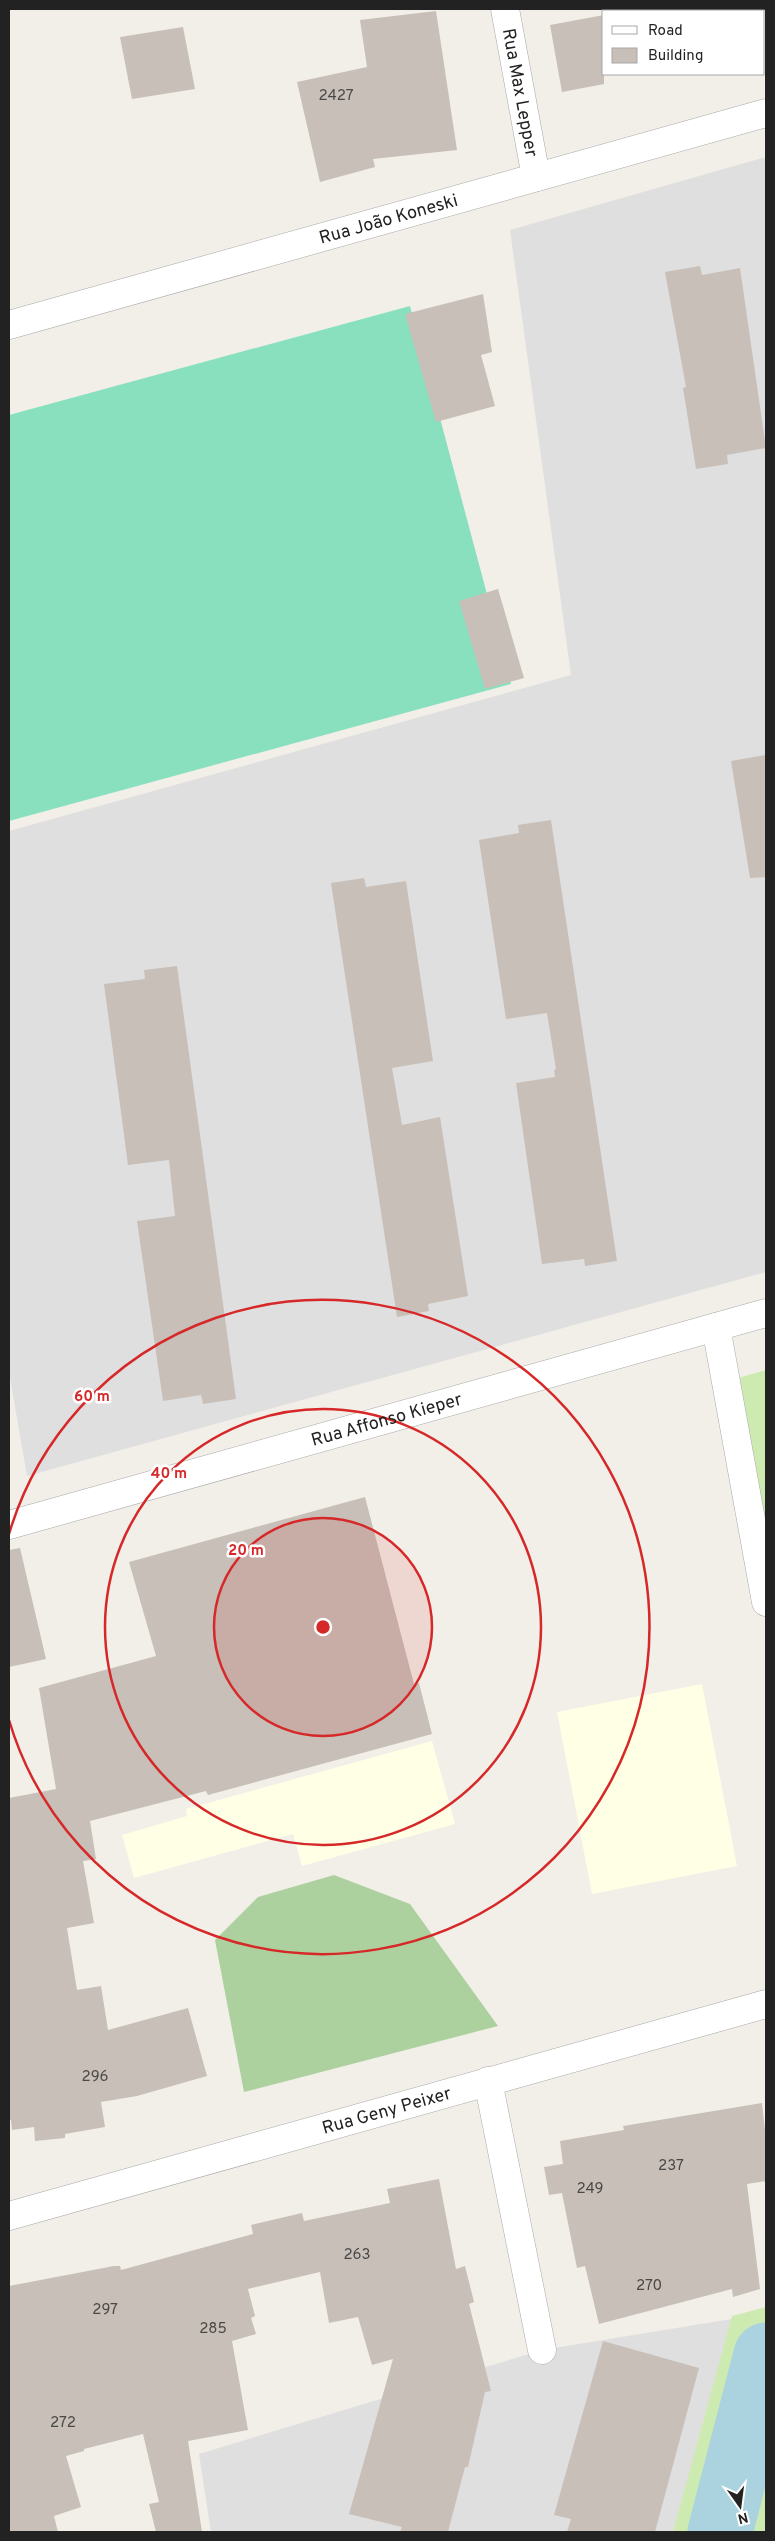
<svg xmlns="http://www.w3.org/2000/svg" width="775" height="2541" font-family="Overpass,sans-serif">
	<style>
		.residential { fill: #e0dfdf }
		.education { fill: #ffffe5 }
		.grass { fill: #cdebb0 }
		.forest { fill: #add19e }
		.pitch { fill: #88e0be }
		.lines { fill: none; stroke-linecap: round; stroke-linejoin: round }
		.river { stroke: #aad3df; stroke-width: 65 }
		.building { fill: #c7bfb8 }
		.minor-casing { stroke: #a9a9a9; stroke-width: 29 }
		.minor { stroke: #fff; stroke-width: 28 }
		.ring { fill: none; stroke: #d62828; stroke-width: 2.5 }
		.labels { text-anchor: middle; stroke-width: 5; stroke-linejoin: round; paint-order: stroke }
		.number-label { font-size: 15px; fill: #4b4948 }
		.street-label { font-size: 18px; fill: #222; stroke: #fff }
		.centre { fill: #d62828; stroke: #fff; stroke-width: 2.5 }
		.ring-label { font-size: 15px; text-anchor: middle; font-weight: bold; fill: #d62828; stroke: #fff; stroke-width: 5; stroke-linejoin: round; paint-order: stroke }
	</style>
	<rect width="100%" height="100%" fill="#f2efe9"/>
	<g class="residential">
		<path d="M 766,157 L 766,1272 L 27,1476 L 9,1372 L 9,831 L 571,675 L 510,230 Z"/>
		<path d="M 756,2315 L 691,2532 L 211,2532 L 199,2454 L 542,2350 Z"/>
	</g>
	<g class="education">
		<path d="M 702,1684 L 737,1866 L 592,1894 L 557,1712 Z"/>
		<path d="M 432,1741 L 455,1824 L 302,1866 L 293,1834 L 134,1878 L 122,1835 L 187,1816 L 186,1809 Z"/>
	</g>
	<g class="grass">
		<path d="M 766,1370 L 766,1588 L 731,1380 Z"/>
		<path d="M 766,2307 L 766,2532 L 673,2532 L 732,2316 Z"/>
	</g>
	<path class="forest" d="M 334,1875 L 410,1904 L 498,2026 L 244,2092 L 215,1940 L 258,1897 Z"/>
	<path class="pitch" d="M 410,306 L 511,684 L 9,821 L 9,415 Z"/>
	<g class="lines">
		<path class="river" d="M 720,2532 L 766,2355"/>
	</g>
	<g class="building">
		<path d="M 436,11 L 457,150 L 373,159 L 375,167 L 320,182 L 297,82 L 367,67 L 360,20 Z"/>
		<path d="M 604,15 L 604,84 L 562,92 L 550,25 Z"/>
		<path d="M 183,27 L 195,89 L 132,99 L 120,37 Z"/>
		<path d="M 700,266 L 702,275 L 740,268 L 766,448 L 727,455 L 728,464 L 696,469 L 683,388 L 686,387 L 665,272 Z"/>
		<path d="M 483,294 L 492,352 L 481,355 L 495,406 L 436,422 L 405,314 Z"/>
		<path d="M 498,589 L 524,678 L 485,689 L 459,601 Z"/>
		<path d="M 766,755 L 766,877 L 750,878 L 731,761 Z"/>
		<path d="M 551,820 L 617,1261 L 585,1266 L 584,1259 L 542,1264 L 516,1083 L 555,1077 L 554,1070 L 556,1069 L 547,1013 L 506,1019 L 479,840 L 519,833 L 518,825 Z"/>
		<path d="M 364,878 L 366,887 L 406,881 L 433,1061 L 392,1068 L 402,1125 L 440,1117 L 468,1296 L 428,1304 L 429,1311 L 397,1317 L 331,883 Z"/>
		<path d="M 177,966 L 236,1399 L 203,1404 L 201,1395 L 163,1401 L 137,1221 L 175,1216 L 169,1160 L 128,1165 L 104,984 L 145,979 L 144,970 Z"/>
		<path d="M 365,1497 L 414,1684 L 419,1683 L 432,1734 L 208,1795 L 206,1791 L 90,1821 L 96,1859 L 83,1861 L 94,1923 L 67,1928 L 77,1990 L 101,1986 L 108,2030 L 188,2008 L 207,2076 L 137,2096 L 101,2102 L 105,2127 L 65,2134 L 65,2138 L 35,2141 L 34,2127 L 12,2130 L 11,2120 L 9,2120 L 9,1798 L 56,1789 L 39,1688 L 156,1656 L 129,1562 Z"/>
		<path d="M 20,1548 L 46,1659 L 9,1667 L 9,1550 Z"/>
		<path d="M 762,2103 L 766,2140 L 766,2181 L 747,2184 L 760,2289 L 733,2297 L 732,2289 L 599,2324 L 585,2266 L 577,2268 L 562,2193 L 549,2195 L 544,2167 L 563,2164 L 560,2141 L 624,2130 L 623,2126 Z"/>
		<path d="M 439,2179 L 456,2269 L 465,2266 L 474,2302 L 469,2304 L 491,2391 L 485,2392 L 468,2467 L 465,2467 L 448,2532 L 400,2532 L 402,2527 L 349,2514 L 393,2359 L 372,2365 L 358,2317 L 329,2323 L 320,2272 L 248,2289 L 255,2316 L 251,2318 L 256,2334 L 232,2341 L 248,2430 L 188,2441 L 202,2532 L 156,2532 L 149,2504 L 159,2502 L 143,2434 L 84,2449 L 84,2451 L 66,2456 L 81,2507 L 54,2516 L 58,2532 L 9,2532 L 9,2286 L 114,2266 L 120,2266 L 121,2270 L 253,2234 L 251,2225 L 302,2213 L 304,2221 L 390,2203 L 387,2189 Z"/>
		<path d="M 603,2341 L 699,2368 L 655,2532 L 567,2532 L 571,2519 L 554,2515 Z"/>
	</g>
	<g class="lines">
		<defs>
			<g id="minor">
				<path id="s1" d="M 505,9 L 536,177"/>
				<path id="s2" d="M 9,325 L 766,113"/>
				<path d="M 716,1327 L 766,1602"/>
				<path id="s3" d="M 9,1525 L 766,1313"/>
				<path d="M 488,2081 L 542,2350"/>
				<path id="s4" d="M 9,2216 L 766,2004"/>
			</g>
		</defs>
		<use href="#minor" class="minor-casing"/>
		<use href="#minor" class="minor"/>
	</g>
	<circle cx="323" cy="1627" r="109" fill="#d62828" fill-opacity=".12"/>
	<g class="ring">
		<circle cx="323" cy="1627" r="109"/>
		<circle cx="323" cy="1627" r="218"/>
		<path d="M9 1534A327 327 0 1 1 9 1720"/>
	</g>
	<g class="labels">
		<g class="number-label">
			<text x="336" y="100">2427</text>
			<text x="95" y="2081">296</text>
			<text x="671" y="2170">237</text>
			<text x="590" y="2193">249</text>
			<text x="357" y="2259">263</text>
			<text x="649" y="2290">270</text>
			<text x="105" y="2314">297</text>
			<text x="213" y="2333">285</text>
			<text x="63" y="2427">272</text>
		</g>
		<g class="street-label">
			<text dy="6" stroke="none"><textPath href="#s1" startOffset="85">Rua Max Lepper</textPath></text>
			<text dy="6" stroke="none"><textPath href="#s2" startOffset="394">Rua João Koneski</textPath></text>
			<text dy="6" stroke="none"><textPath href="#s3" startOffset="392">Rua Affonso Kieper</textPath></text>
			<text dy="6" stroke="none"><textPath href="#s4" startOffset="392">Rua Geny Peixer</textPath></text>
		</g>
	</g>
	<circle cx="323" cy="1627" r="8" class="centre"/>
	<g class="ring-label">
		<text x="92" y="1401">60 m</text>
		<text x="169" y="1478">40 m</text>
		<text x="246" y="1555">20 m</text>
	</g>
	<rect width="775" height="2541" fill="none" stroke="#222222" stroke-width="20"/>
	<rect x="602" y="10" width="162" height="65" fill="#ffffff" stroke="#a7a7a7"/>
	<rect x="612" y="26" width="25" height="8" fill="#ffffff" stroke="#a7a7a7"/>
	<text x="648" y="35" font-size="15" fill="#222222">Road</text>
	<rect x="612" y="48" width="25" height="15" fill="#c7bfb8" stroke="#a7a7a7"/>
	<text x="648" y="60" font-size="15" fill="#222222">Building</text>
	<g transform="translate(740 2506) rotate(166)" stroke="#ffffff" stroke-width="4" paint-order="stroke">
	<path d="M0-4L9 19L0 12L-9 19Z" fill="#222222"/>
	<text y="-8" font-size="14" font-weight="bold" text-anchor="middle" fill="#222222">N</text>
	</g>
</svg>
